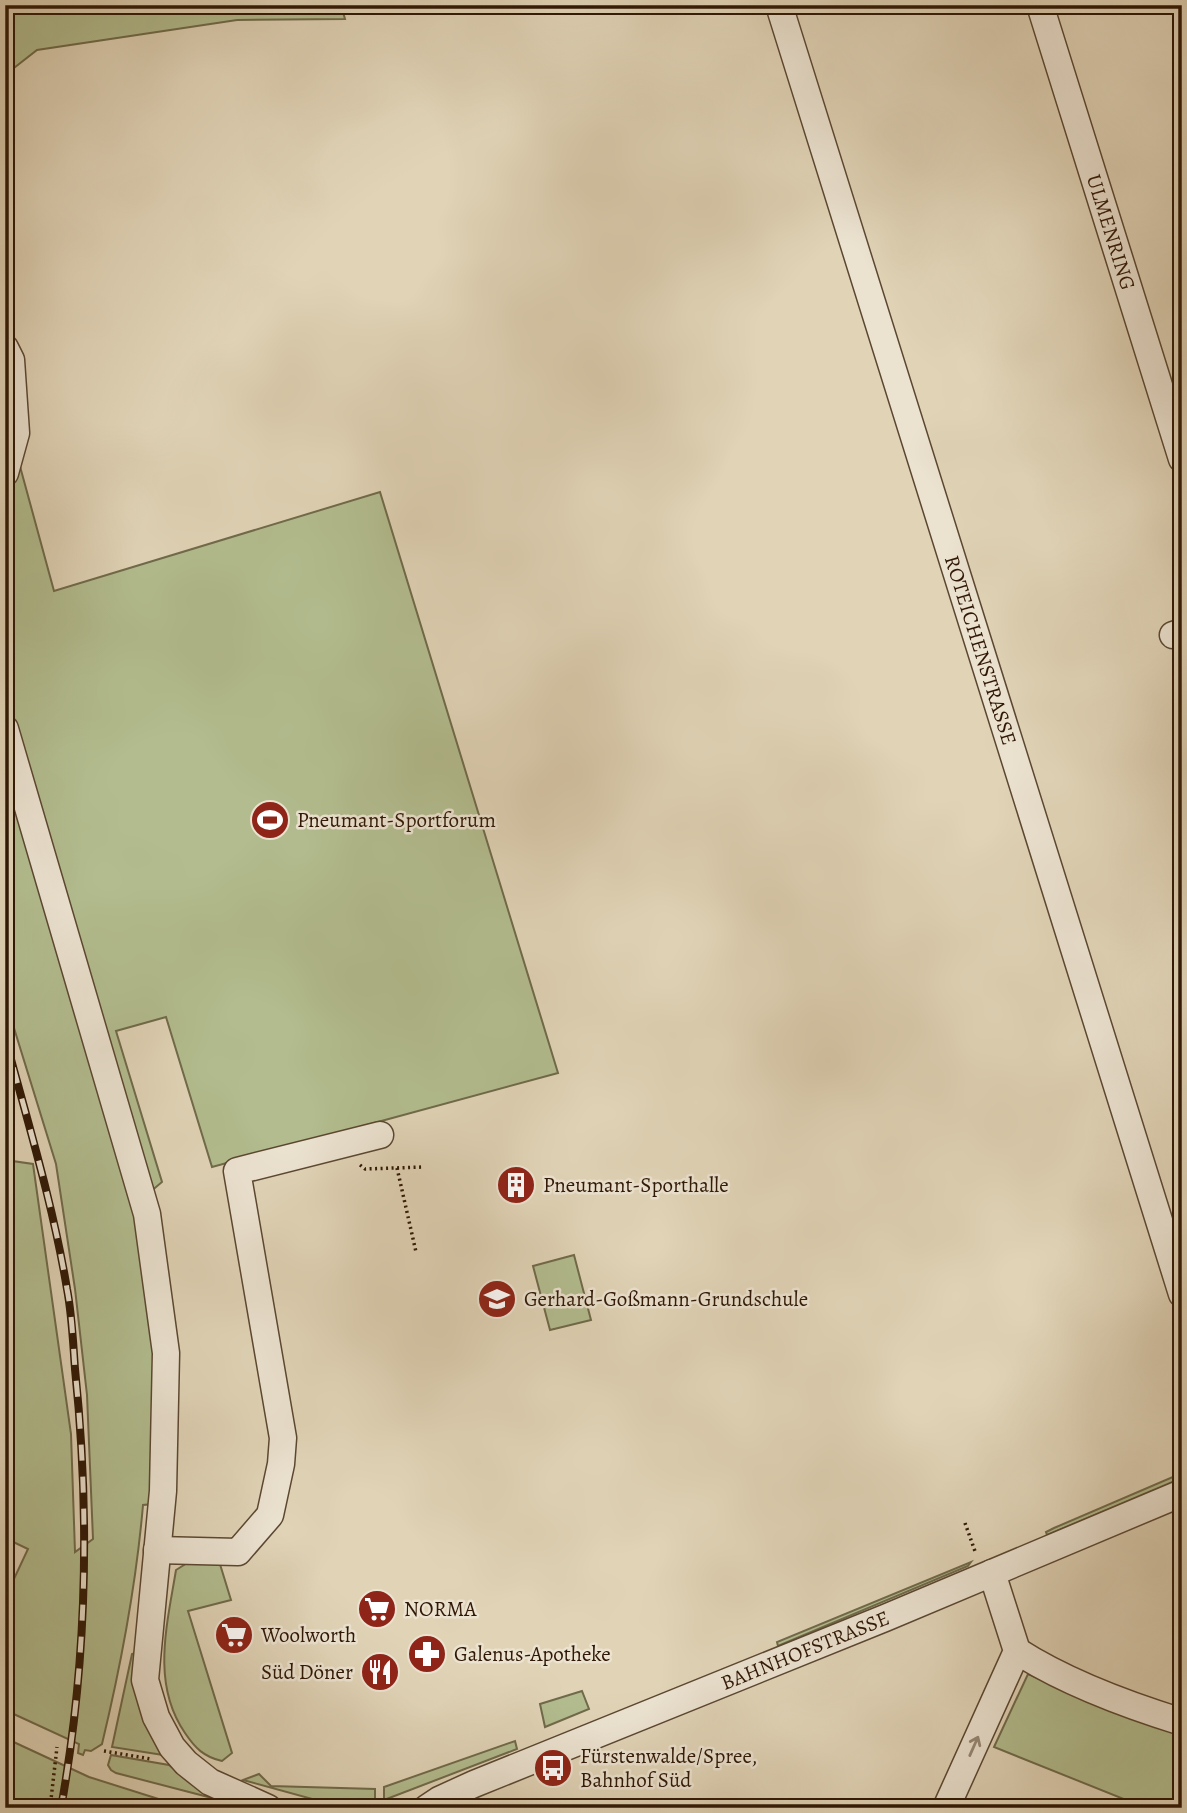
<svg xmlns="http://www.w3.org/2000/svg" width="1187" height="1813" font-family="Alegreya,serif">
	<style>
		.green { fill: #b2bc8e; stroke: #706a4a; stroke-width: 2 }
		.lines { fill: none; stroke-linecap: round; stroke-linejoin: round }
		.minor-casing { stroke: #5b4731; stroke-width: 29 }
		.path { stroke: #2f1805; stroke-width: 3.5; stroke-dasharray: 2 3.5; stroke-linecap: butt }
		.minor { stroke: #ebe2d0; stroke-width: 26 }
		.rail-casing { stroke: #2f1805; stroke-width: 8 }
		.rail { stroke: #ebe2d0; stroke-width: 5; stroke-dasharray: 16; stroke-linecap: butt }
		.oneway { stroke: #968775 }
		.labels { text-anchor: middle; stroke-width: 5; stroke-linejoin: round; paint-order: stroke }
		.street-label { font-size: 21px; fill: #2f1805; stroke: #ebe2d0 }
		.poi-label { font-size: 21px; fill: #2f1805; stroke: #ebe2d0; text-anchor: start }
	</style>
	<rect width="100%" height="100%" fill="#e0d3b6"/>
	<filter id="stains"><feTurbulence type="fractalNoise" baseFrequency=".00286" numOctaves="4"/><feColorMatrix values="0 0 0 0 .2 0 0 0 0 .09 0 0 0 0 .02 0 0 0 .5 -.17"/></filter>
	<radialGradient id="worn" r=".72"><stop offset=".6" stop-color="#630" stop-opacity="0"/><stop offset="1" stop-color="#630" stop-opacity=".3"/></radialGradient>
	<g class="green">
		<path d="M 5,5 L 341,5 L 345,19 L 237,20 L 37,50 L 5,75 Z"/>
		<path d="M 18,459 L 54,591 L 380,492 L 558,1073 L 212,1167 L 166,1017 L 116,1031 L 162,1182 L 136,1204 C 136,1249 150,1292 153,1337 C 156,1392 154,1449 154,1504 L 143,1505 C 136,1586 121,1665 102,1744 L 91,1751 L 85,1750 L 83,1755 L 78,1753 L 79,1744 L 5,1710 L 5,1598 L 28,1549 L 5,1538 L 5,1474 L 9,1466 L 5,1463 L 5,1160 L 33,1164 L 71,1434 L 75,1552 L 93,1539 L 87,1395 L 75,1289 L 56,1164 L 5,999 L 5,468 Z"/>
		<path d="M 574,1255 L 591,1320 L 550,1330 L 533,1266 Z"/>
		<path d="M 1182,1473 L 1182,1478 L 1047,1535 L 1046,1532 L 1054,1528 Z"/>
		<path d="M 192,1560 L 219,1561 L 231,1600 L 188,1611 L 232,1753 L 222,1761 C 204,1757 195,1748 185,1733 C 151,1684 167,1625 176,1570 Z"/>
		<path d="M 971,1562 L 968,1566 L 778,1646 L 777,1642 Z"/>
		<path d="M 135,1653 L 163,1755 L 112,1747 L 132,1654 Z"/>
		<path d="M 1028,1674 L 1140,1720 L 1182,1734 L 1182,1808 L 1146,1808 L 994,1747 Z"/>
		<path d="M 582,1691 L 589,1709 L 545,1727 L 540,1704 Z"/>
		<path d="M 5,1738 L 89,1777 L 187,1808 L 5,1808 Z"/>
		<path d="M 515,1741 L 517,1749 L 384,1800 L 384,1787 Z"/>
		<path d="M 111,1755 L 169,1765 L 212,1798 L 116,1773 L 111,1770 L 108,1765 Z"/>
		<path d="M 259,1774 L 271,1786 L 375,1789 L 375,1808 L 345,1808 L 243,1780 Z"/>
	</g>
	<g class="lines">
		<defs>
			<g id="minor">
				<path id="s1" d="M 779,5 L 1182,1294"/>
				<path id="s2" d="M 1040,5 L 1182,459"/>
				<path d="M 5,348 L 11,360 L 16,433 L 5,473"/>
				<path d="M 1173,635 L 1182,632"/>
				<path d="M 5,729 L 147,1214 L 166,1353 L 163,1491 L 145,1680 L 156,1717 L 172,1747 L 186,1763 L 210,1782 L 268,1808"/>
				<path d="M 157,1550 L 238,1552 L 270,1515 L 281,1464 L 283,1438 L 237,1171 L 380,1135"/>
				<path d="M 1017,1651 C 1065,1682 1127,1705 1182,1722"/>
				<path id="s3" d="M 427,1808 L 439,1800 L 474,1784 L 885,1618 L 1182,1493"/>
				<path d="M 946,1808 L 1017,1651 L 992,1573"/>
			</g>
		</defs>
		<use href="#minor" class="minor-casing"/>
		<g class="path">
			<path d="M 360,1165 L 365,1169 L 423,1167"/>
			<path d="M 397,1168 L 416,1252"/>
			<path d="M 965,1523 L 976,1554"/>
			<path d="M 104,1751 L 151,1759"/>
			<path d="M 50,1808 L 57,1747"/>
		</g>
		<use href="#minor" class="minor"/>
		<defs>
			<path id="rail" d="M 5,1037 C 27,1120 53,1204 67,1289 C 72,1315 73,1342 75,1369 C 90,1514 87,1663 61,1808"/>
		</defs>
		<use href="#rail" class="rail-casing"/>
		<use href="#rail" class="rail"/>
	</g>
	<defs><path id="oneway-shaft" d="M-6 0H5M1.5-3L5.5 0L1.5 3" fill="none" stroke-width="1.6" stroke-linecap="round" stroke-linejoin="round" transform="scale(1.75)"/></defs>
	<use class="oneway" href="#oneway-shaft" transform="translate(974 1746) rotate(-66)"/>
	<defs>
		<symbol id="stadium-disc" viewBox="-11 -11 22 22"><circle r="9.5" fill="#8f2418" stroke="#ebe2d0"/><path d="M0-5a6.5 5 0 1 0 0 10a6.5 5 0 1 0 0-10ZM-3.5-1.8h7v3.6h-7Z" fill="#fff"/></symbol>
		<symbol id="building-disc" viewBox="-11 -11 22 22"><circle r="9.5" fill="#8f2418" stroke="#ebe2d0"/><path d="M-4-6H4V6H1V3H-1V6H-4ZM-2.5-4.3h1.7v1.8h-1.7ZM.8-4.3h1.7v1.8H.8ZM-2.5-1h1.7V.8h-1.7ZM.8-1h1.7V.8H.8Z" fill="#fff"/></symbol>
		<symbol id="school-disc" viewBox="-11 -11 22 22"><circle r="9.5" fill="#8f2418" stroke="#ebe2d0"/><path d="M0-5L7-2L0 1L-7-2ZM-4 1L0 2.5L4 1V4Q0 6-4 4Z" fill="#fff"/></symbol>
		<symbol id="supermarket-disc" viewBox="-11 -11 22 22"><circle r="9.5" fill="#8f2418" stroke="#ebe2d0"/><path d="M-6-5.5h2.5l.6 2H6L4.5 2H-2.5L-4.4-4H-6ZM-1.5 3.2a1.3 1.3 0 1 0 .1 0ZM3 3.2a1.3 1.3 0 1 0 .1 0Z" fill="#fff"/></symbol>
		<symbol id="pharmacy-disc" viewBox="-11 -11 22 22"><circle r="9.5" fill="#8f2418" stroke="#ebe2d0"/><path d="M-2-6h4v4h4v4h-4v4h-4v-4h-4v-4h4Z" fill="#fff"/></symbol>
		<symbol id="restaurant-disc" viewBox="-11 -11 22 22"><circle r="9.5" fill="#8f2418" stroke="#ebe2d0"/><path d="M-5-6h1v4h1v-4h1v4h1v-4h1v5L-1.5 .5V6h-2V.5L-5-1ZM5-6V6H3V1.5H1.5Q1.5-4 5-6Z" fill="#fff"/></symbol>
		<symbol id="bus-disc" viewBox="-11 -11 22 22"><circle r="9.5" fill="#8f2418" stroke="#ebe2d0"/><path d="M-5-6H5V4H4V6H2V4H-2V6H-4V4H-5ZM-3.5-4V0h7V-4ZM-3.5 1.2v1.5H-2V1.2ZM2 1.2v1.5H3.5V1.2Z" fill="#fff"/></symbol>
	</defs>
	<g fill-rule="evenodd">
		<use href="#stadium-disc" x="248" y="798" width="44" height="44"/>
		<use href="#building-disc" x="494" y="1163" width="44" height="44"/>
		<use href="#school-disc" x="475" y="1277" width="44" height="44"/>
		<use href="#supermarket-disc" x="355" y="1587" width="44" height="44"/>
		<use href="#supermarket-disc" x="212" y="1613" width="44" height="44"/>
		<use href="#pharmacy-disc" x="405" y="1632" width="44" height="44"/>
		<use href="#restaurant-disc" x="358" y="1650" width="44" height="44"/>
		<use href="#bus-disc" x="531" y="1746" width="44" height="44"/>
	</g>
	<g class="labels">
		<g class="street-label">
			<text dy="7" stroke="none"><textPath href="#s2" startOffset="238">ULMENRING</textPath></text>
			<text dy="7" stroke="none"><textPath href="#s1" startOffset="676">ROTEICHENSTRASSE</textPath></text>
			<text dy="7" stroke="none"><textPath href="#s3" startOffset="410">BAHNHOFSTRASSE</textPath></text>
		</g>
		<g class="poi-label">
			<text x="297" y="827">Pneumant-Sportforum</text>
			<text x="543" y="1192">Pneumant-Sporthalle</text>
			<text x="524" y="1306">Gerhard-Goßmann-Grundschule</text>
			<text x="404" y="1616">NORMA</text>
			<text x="261" y="1642">Woolworth</text>
			<text x="454" y="1661">Galenus-Apotheke</text>
			<text x="353" y="1679" text-anchor="end">Süd Döner</text>
			<text x="580" y="1763">Fürstenwalde/Spree,<tspan x="580" dy="24">Bahnhof Süd</tspan></text>
		</g>
	</g>
	<rect width="1187" height="1813" fill="none" stroke="#e0d3b6" stroke-width="28"/>
	<rect x="7" y="7" width="1173" height="1799" fill="none" stroke="#2f1805" stroke-width="3.5"/>
	<rect x="14" y="14" width="1159" height="1785" fill="none" stroke="#2f1805" stroke-width="2"/>
	<rect width="100%" height="100%" filter="url(#stains)"/>
	<rect width="100%" height="100%" fill="url(#worn)"/>
</svg>
